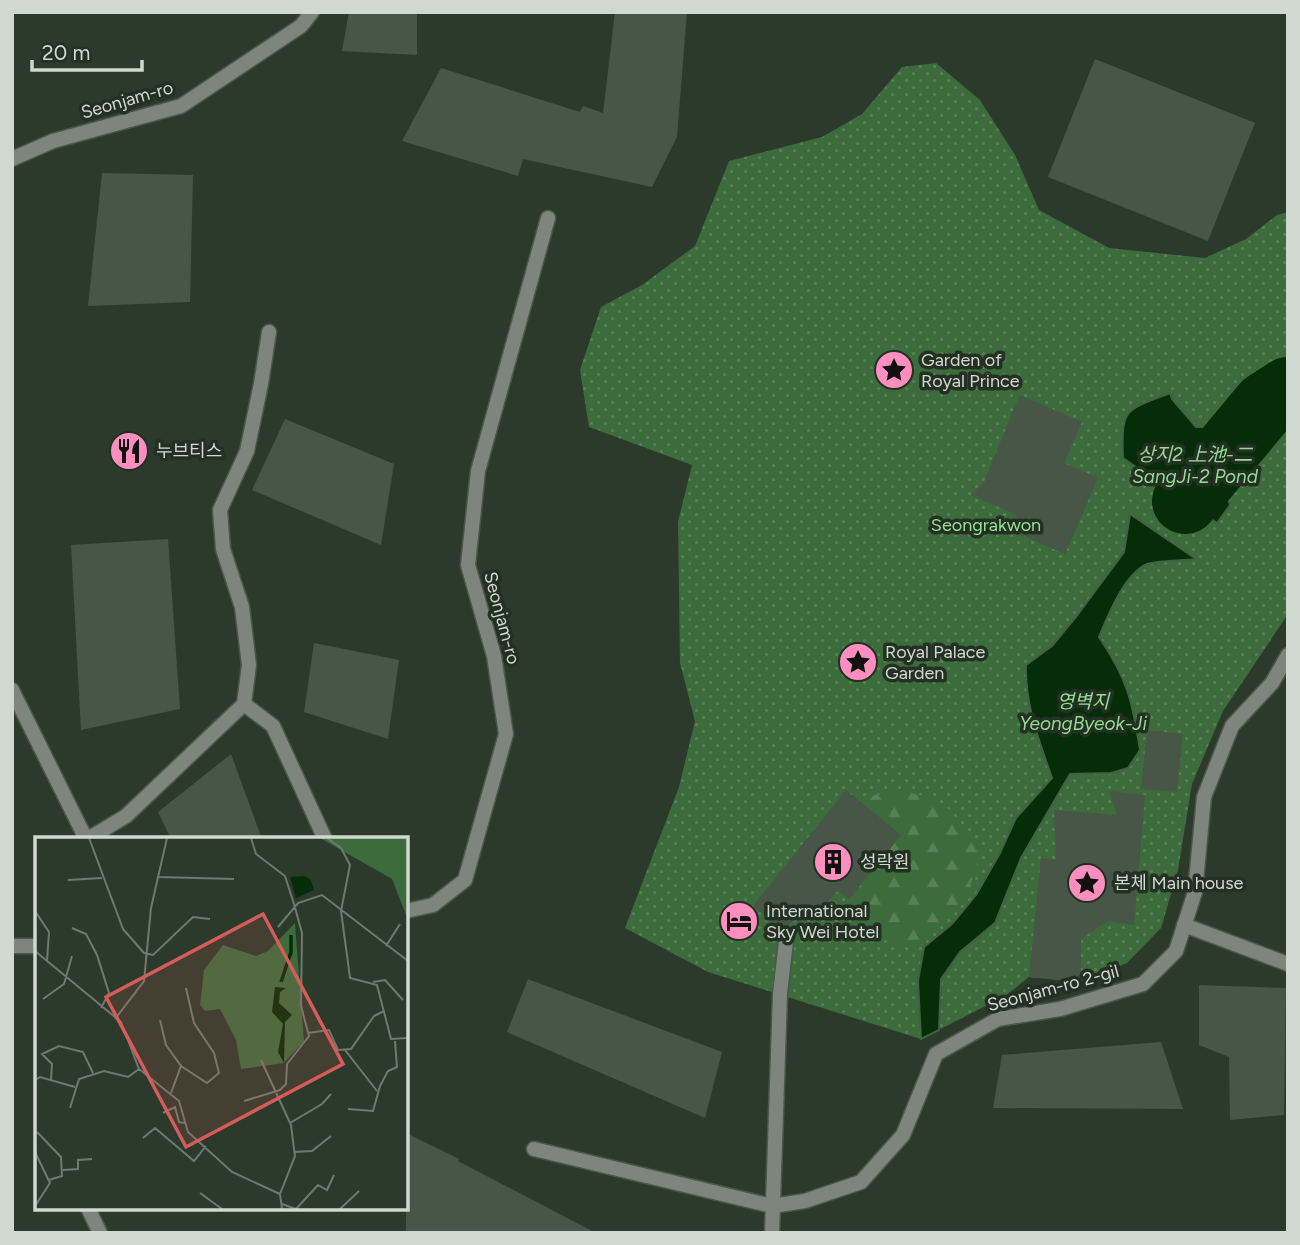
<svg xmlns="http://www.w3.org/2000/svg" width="1300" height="1245" font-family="Figtree,'Noto Sans KR',sans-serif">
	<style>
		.green { fill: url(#green-dots) }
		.forest { fill: url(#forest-firs) }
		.water { fill: #052d07; stroke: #426143; stroke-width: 2 }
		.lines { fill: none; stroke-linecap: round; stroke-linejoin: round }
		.river { stroke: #052d07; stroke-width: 66 }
		.building { fill: #475646 }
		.minor-casing { stroke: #4a5749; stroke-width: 17 }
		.tertiary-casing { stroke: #4a5749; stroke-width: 17 }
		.minor { stroke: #7e857d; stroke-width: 14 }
		.tertiary { stroke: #7e857d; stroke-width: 14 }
		.labels { text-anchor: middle; stroke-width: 7; stroke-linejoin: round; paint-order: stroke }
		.street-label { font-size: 18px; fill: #d0d9cf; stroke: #233022 }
		.poi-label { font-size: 18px; fill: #d0d9cf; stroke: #233022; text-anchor: start }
		.park-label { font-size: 18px; fill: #97e095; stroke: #233022 }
		.water-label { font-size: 19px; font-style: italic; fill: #93dc91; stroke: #233022 }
		.inset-river { fill: none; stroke: #052d07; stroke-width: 3.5 }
		.inset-road { fill: none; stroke: #6e7a6d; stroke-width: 2 }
		.view { fill: #d45d5a; fill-opacity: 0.15; stroke: #d45d5a; stroke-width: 3.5 }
		.inset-edge { fill: none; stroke: #d0d9cf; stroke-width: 3.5 }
	</style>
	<defs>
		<pattern id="green-dots" width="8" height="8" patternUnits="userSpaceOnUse" patternTransform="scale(1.75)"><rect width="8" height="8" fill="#3c6b3c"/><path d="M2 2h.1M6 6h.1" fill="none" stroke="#578057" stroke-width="1.8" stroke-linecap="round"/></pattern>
		<pattern id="forest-firs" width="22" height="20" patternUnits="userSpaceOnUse" patternTransform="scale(1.75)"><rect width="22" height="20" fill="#3c6b3c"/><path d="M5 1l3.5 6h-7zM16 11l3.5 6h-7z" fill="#578057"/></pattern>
	</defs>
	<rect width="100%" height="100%" fill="#2c3a2c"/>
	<path class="green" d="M 936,63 L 980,100 L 1015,155 L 1039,210 L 1109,248 L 1205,258 L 1246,239 L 1277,215 L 1288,212 L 1288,614 L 1223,711 L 1192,784 L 1178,870 L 1161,928 L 1127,963 L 1079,982 L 1029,977 L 1005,996 L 921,1039 L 708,972 L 625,928 L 679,787 L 695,721 L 680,663 L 678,522 L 692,465 L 589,427 L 580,370 L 601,307 L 642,285 L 695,246 L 729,161 L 822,137 L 862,114 L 902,67 Z"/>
	<path class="forest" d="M 902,791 L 929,797 L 949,809 L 979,850 C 974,898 949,917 917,949 L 887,941 L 860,920 L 853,894 L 901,835 L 865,805 L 874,795 Z"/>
	<g class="water">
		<path d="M 1170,393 L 1172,399 L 1196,427 L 1220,427 L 1235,413 L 1265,405 C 1263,425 1260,441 1249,458 C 1241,469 1231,477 1225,489 L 1230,505 L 1217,523 L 1123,458 C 1121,407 1125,411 1170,393 Z"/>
		<path d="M 1130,514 L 1196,559 C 1184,561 1158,560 1147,564 C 1124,574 1108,616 1099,637 C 1128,680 1132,700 1140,750 L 1128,768 L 1111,773 L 1070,774 L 1021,858 L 995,923 L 960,952 L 941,979 L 939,1030 L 921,1039 L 918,981 L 924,947 L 952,924 L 976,895 L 999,855 L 1016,818 L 1052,778 C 1039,741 1025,705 1026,665 L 1052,646 L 1076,617 L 1124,552 Z"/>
	</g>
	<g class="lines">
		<path class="river" d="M 1185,501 L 1265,405 L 1288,390"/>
	</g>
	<g class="building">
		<path d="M 349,12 L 417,12 L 417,55 L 342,51 Z"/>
		<path d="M 615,12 L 687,12 L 677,137 L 652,187 L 523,159 L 518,176 L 402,141 L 441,68 L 580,112 L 583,106 L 603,113 Z"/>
		<path d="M 1095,59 L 1255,123 L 1208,241 L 1048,177 Z"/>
		<path d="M 102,173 L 193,175 L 190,302 L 88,306 Z"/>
		<path d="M 1020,395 L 1082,422 L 1064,463 L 1098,478 L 1065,554 L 1010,530 L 1017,515 L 971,495 L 984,482 Z"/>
		<path d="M 285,419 L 394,464 L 381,545 L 252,490 Z"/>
		<path d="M 168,539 L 180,709 L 81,730 L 71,545 Z"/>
		<path d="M 314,643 L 399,660 L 388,739 L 304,712 Z"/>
		<path d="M 1147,730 L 1183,734 L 1177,792 L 1141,789 Z"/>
		<path d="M 231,754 L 262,839 L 171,839 L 158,812 Z"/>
		<path d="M 846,790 L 901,835 L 849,899 L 838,890 L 814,920 L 801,910 L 784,931 L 753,906 Z"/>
		<path d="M 1109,791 L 1145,795 L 1134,925 L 1108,921 L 1081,939 L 1081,982 L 1029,977 L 1041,858 L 1056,860 L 1054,810 L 1117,815 Z"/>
		<path d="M 528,979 L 722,1052 L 705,1118 L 507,1032 Z"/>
		<path d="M 1199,985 L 1286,988 L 1284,1115 L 1230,1120 L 1229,1057 L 1199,1045 Z"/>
		<path d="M 1161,1042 L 1183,1109 L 993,1108 L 1002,1055 Z"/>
		<path d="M 406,1133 L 459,1159 L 458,1161 L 596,1233 L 406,1233 Z"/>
	</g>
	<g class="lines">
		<defs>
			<g id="minor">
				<path d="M 244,704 L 273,726 L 325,839"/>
				<path d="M 88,839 L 126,816 L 244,704 L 249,665 L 242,607 L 223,549 L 220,510 L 247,451 L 261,384 L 269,332"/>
				<path d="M 406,911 L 433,905 L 465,880 L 506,734 L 494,656 L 468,565 L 478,471 L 548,218"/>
				<path d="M 1184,925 L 1288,964"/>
				<path d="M 12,946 L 37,946"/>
				<path d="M 534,1149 L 772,1206 L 805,1201 L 861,1182 L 903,1135 L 936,1054 L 998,1019 L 1060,1009 L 1143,984 L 1176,951 L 1195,892 L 1204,797 L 1232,726 L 1272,683 L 1288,655"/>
				<path d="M 772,1233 L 780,994 L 786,941"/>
			</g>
			<g id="tertiary">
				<path d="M 12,159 L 53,141 L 181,106 L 301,26 L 312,12"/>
				<path d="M 12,690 L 86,839"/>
				<path d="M 88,1208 L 100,1233"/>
			</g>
		</defs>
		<use href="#minor" class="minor-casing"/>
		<use href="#tertiary" class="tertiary-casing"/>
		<use href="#minor" class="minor"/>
		<use href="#tertiary" class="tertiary"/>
	</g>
	<defs>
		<symbol id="sight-disc" viewBox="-11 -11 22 22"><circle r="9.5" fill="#fd8ebe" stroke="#233022"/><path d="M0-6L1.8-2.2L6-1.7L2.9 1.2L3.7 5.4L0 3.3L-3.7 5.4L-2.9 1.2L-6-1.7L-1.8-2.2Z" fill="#111"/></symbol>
		<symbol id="restaurant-disc" viewBox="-11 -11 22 22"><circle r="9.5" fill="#fd8ebe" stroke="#233022"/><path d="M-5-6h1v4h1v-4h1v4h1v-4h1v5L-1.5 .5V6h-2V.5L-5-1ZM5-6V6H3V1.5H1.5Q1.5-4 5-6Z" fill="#111"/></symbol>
		<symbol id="building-disc" viewBox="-11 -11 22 22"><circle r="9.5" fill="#fd8ebe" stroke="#233022"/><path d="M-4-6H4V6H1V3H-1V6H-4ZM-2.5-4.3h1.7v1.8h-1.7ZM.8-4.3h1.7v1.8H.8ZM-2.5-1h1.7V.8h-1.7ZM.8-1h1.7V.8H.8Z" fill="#111"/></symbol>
		<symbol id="hotel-disc" viewBox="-11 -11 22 22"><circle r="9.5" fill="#fd8ebe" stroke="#233022"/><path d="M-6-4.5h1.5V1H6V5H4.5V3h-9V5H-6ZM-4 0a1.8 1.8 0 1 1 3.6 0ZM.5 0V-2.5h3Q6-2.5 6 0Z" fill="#111"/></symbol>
	</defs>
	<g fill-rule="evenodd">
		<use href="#sight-disc" x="872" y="348" width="44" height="44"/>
		<use href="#restaurant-disc" x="107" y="429" width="44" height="44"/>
		<use href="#sight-disc" x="836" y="640" width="44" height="44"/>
		<use href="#building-disc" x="811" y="840" width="44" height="44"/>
		<use href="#sight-disc" x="1065" y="861" width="44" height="44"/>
		<use href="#hotel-disc" x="717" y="899" width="44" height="44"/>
	</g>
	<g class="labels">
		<g class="street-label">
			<text transform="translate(127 100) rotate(-16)" y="6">Seonjam-ro</text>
			<text transform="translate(502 618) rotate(75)" y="6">Seonjam-ro</text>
			<text transform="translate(1053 988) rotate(-15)" y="6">Seonjam-ro 2-gil</text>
		</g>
		<g class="poi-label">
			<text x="921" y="366">Garden of<tspan x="921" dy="21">Royal Prince</tspan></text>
			<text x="156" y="457">누브티스</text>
			<text x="885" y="658">Royal Palace<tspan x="885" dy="21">Garden</tspan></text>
			<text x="860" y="868">성락원</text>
			<text x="1114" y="889">본체 Main house</text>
			<text x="766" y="917">International<tspan x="766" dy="21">Sky Wei Hotel</tspan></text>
		</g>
		<g class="park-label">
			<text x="986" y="531">Seongrakwon</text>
		</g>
		<g class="water-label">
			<text x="1195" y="461">상지2 上池-二<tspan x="1195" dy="22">SangJi-2 Pond</tspan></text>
			<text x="1083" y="708">영벽지<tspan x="1083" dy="22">YeongByeok-Ji</tspan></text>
		</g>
	</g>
	<g transform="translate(35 837)">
		<rect width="373" height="373" fill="#2c3a2c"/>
		<path d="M 260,86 L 269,204 L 249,226 L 206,232 L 201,203 L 185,172 L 170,174 L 165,168 L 169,133 L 188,108 L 221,119 L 233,114 Z" fill="#3c6b3c"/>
		<path d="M 285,1 L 373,1 L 373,83 L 357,42 Z" fill="#3c6b3c"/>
		<path d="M 270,39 L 276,43 L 279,53 L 261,61 L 255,40 ZM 240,150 L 251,151 L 245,155 L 244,166 L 257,178 L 250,185 L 249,226 L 243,215 L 248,187 L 237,175 Z" fill="#052d07"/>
		<path class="inset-river" d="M 246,145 L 256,115 L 256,98"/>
		<path class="inset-road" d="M 54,1 L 88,92 L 109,116 L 118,118 L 158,80 L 175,82M 292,1 L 306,11 L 315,28 L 306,74 L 315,141 L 342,148 L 356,202 L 373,201M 124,40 L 199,42M 33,43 L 67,41M 0,74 L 14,95 L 12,124M 243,90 L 263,66 L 287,58 L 373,124M 37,91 L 51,97 L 62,118 L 74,156 L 66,171M 351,109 L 365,87M 0,114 L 86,185 L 104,232 L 144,264 L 153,295 L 197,335 L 245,357 L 247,372M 338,145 L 350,143 L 368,163M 8,162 L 29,147 L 37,119M 80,182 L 109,144 L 116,71 L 132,1M 125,183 L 131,208 L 146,229 L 136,256M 273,196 L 294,193 L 303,213 L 316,212 L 339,179 L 349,174M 310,213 L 342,254M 226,223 L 256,288 L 260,319 L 245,357M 146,229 L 172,246 L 184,236 L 179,216 L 159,186 L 151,151M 0,243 L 5,240 L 40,250M 16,243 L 17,227 L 7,217 L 24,209 L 48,215 L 58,236M 209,264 L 245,253 L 251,247 L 252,227 L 274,199 L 266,169 L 267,96 L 259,67 L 250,39 L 221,17 L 216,1M 35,271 L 44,242 L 69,234 L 93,240 L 104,232M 313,272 L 338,274 L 345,249 L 353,234 L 362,230 L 360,204M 128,276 L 140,270 L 144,285 L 150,286M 255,286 L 287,267 L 296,257M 2,295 L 26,320 L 27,339 L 14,343M 108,301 L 120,291 L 159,324 L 171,309M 0,315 L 15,346 L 0,369M 259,315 L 277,314 L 296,299M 28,333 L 43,332 L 43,323 L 57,322M 165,356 L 187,372M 247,367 L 261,372 L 283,348 L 292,353 L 299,338M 305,372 L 324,354"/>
		<path class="view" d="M 228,77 L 308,227 L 151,310 L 71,160 Z"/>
		<rect width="373" height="373" class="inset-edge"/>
	</g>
	<rect width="1300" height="1245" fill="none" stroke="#d0d9cf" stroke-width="28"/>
	<path d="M32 60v10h110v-10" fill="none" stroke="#d0d9cf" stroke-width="3.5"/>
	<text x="42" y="60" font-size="21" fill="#d0d9cf" stroke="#233022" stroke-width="5" paint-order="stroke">20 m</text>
</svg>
